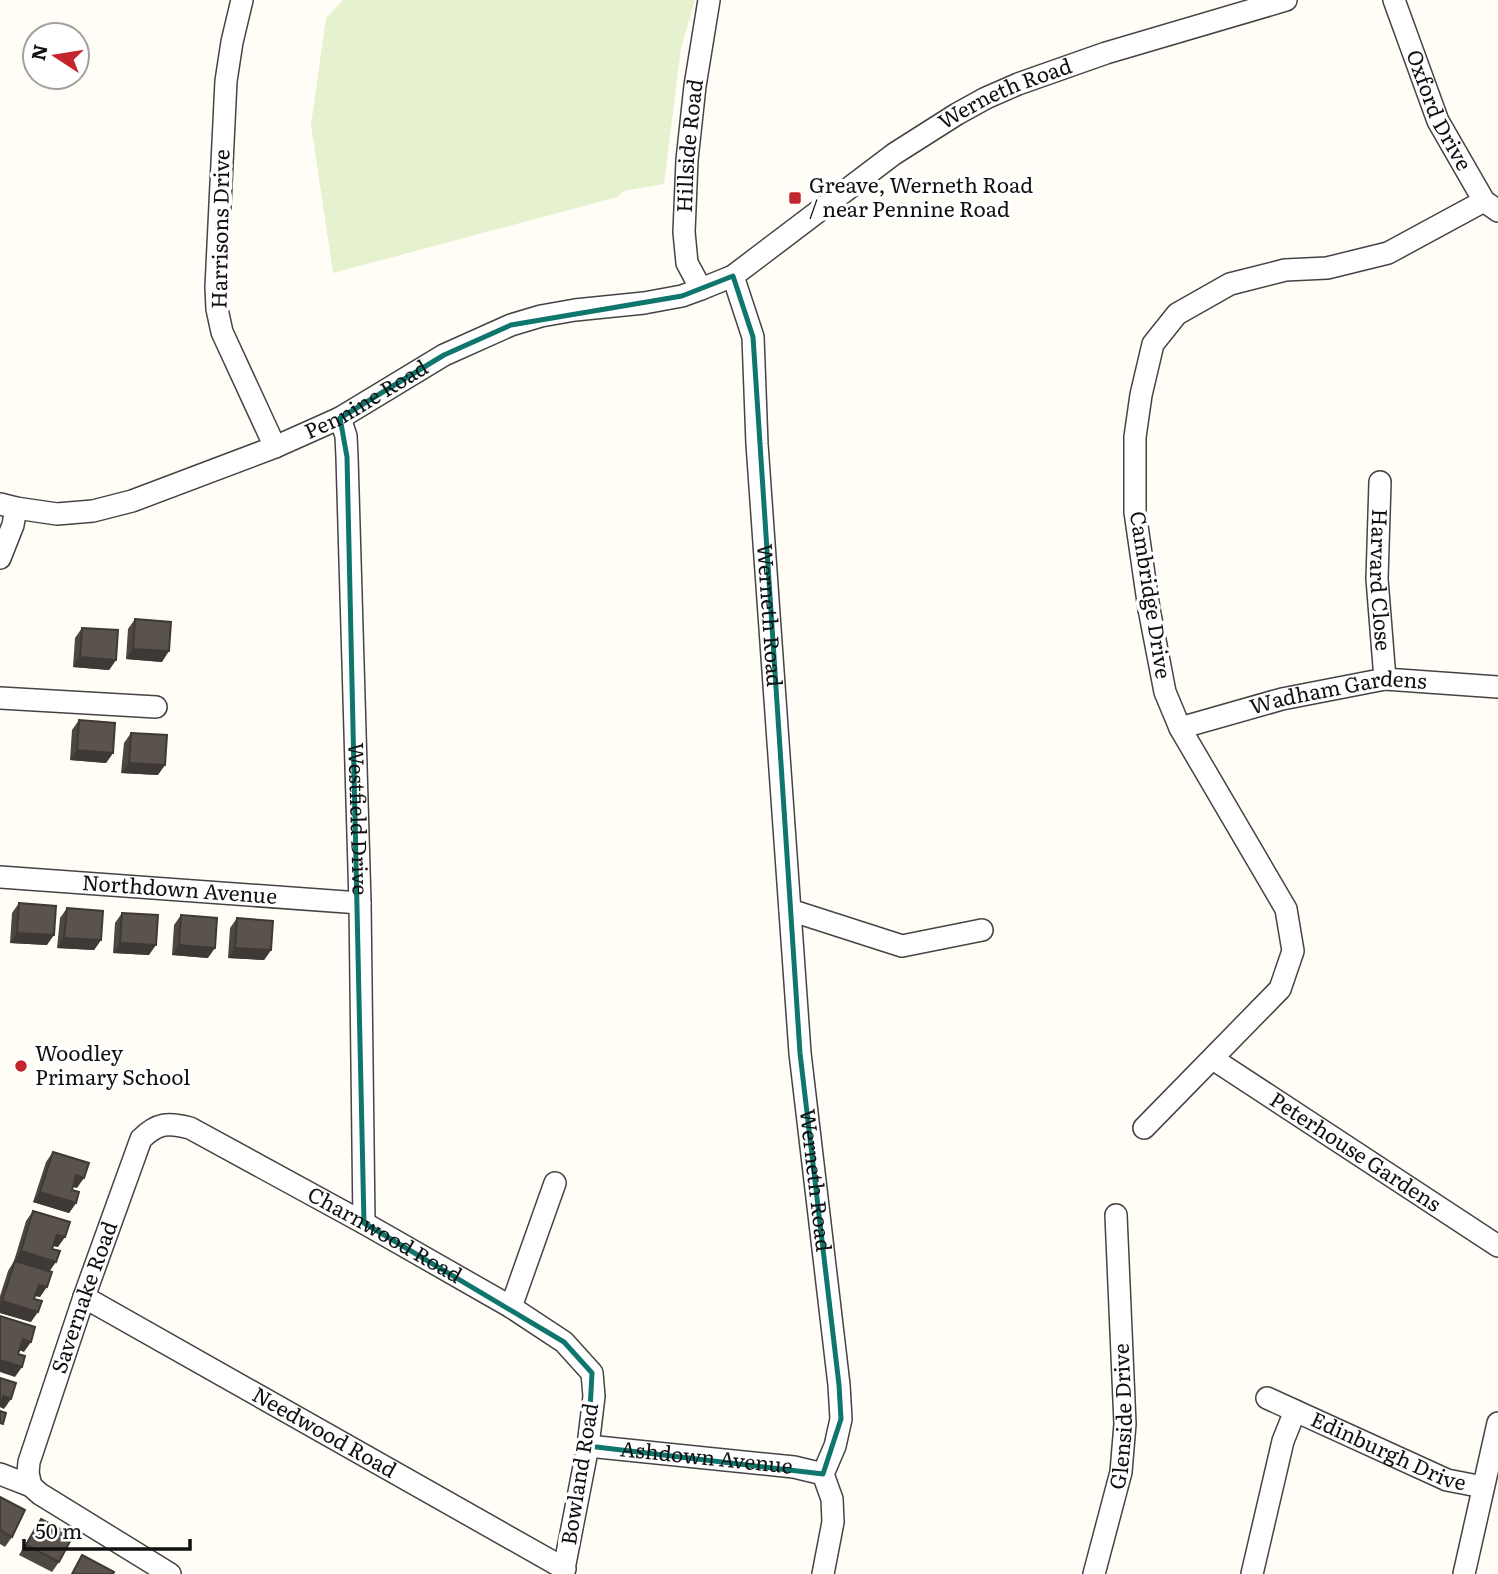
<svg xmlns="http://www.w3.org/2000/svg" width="1498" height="1574" font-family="Literata,serif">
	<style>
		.pitch { fill: #e6f2cf }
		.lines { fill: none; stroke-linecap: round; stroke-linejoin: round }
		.street-casing { stroke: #444; stroke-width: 24 }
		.street { stroke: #fff; stroke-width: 21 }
		.wall { fill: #4d4742 }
		.shaded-wall { fill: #3f3936 }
		.building { fill: #5a524d; stroke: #3f3936; stroke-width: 2 }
		.marked { fill: none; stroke: #0f766e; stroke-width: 5; stroke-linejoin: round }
		.poi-dot { fill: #c4262e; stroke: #fff; stroke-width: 2.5 }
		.labels { text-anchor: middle; stroke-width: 7; stroke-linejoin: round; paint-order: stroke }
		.street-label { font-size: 21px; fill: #111; stroke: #fff }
		.poi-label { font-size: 21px; fill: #111; stroke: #fff; text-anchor: start }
	</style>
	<rect width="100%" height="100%" fill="#fffdf5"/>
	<path class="pitch" d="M 343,0 L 695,0 L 681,48 L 664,184 L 624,191 L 618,197 L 333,273 L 311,125 L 326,18 Z"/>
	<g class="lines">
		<defs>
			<g id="street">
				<path d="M 242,0 L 232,42 L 226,81 L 216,287 L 217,309 L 222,332 L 275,447"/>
				<path id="s1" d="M 1394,0 L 1438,121 L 1484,201 L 1498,211"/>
				<path id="s2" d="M 733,276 L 753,337 L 757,444 L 800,1053 L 839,1385 L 841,1419 L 835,1446 L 823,1474 L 832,1499 L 833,1522 L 823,1574"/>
				<path id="s3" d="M 701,289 L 687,263 L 684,232 L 687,160 L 695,86 L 709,0"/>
				<path id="s4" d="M 340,418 L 346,436 L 347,457 L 360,903 L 364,1223"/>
				<path id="s5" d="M 1380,482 L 1377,579 L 1385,679"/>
				<path id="s6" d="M 0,504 L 16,508 L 57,514 L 93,511 L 132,501 L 275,447 L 340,418 L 444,355 L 511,325 L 541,316 L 575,310 L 644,303 L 682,296 L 701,289 L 733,276 L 894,154 L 957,114 L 986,98 L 1018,84 L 1106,53 L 1286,0"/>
				<path d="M 0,558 L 13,525 L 16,508"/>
				<path d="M 0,698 L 156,707"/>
				<path id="s7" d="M 1180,728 L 1282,699 L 1385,679 L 1498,687"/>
				<path id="s8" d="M 0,877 L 360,903"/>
				<path d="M 790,910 L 902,946 L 982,930"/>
				<path id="s9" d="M 1213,1059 L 1498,1246"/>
				<path d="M 1144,1128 L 1280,989 L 1293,951 L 1286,909 L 1180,728 L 1165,692 L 1149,609 L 1135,512 L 1135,437 L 1141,395 L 1153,344 L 1177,314 L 1230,284 L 1285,270 L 1327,268 L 1388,253 L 1484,201"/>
				<path id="s10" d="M 84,1297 L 565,1569"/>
				<path d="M 511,1307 L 555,1183"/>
				<path id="s11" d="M 1267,1398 L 1447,1480 L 1483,1487"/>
				<path id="s12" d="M 588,1446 L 794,1467 L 823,1474"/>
				<path d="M 0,1474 L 31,1486 L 40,1494 L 170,1574"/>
				<path id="s13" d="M 31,1486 L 28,1473 L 29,1462 L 84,1297 L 141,1139 C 157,1123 168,1122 190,1128 L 364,1223 L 511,1307 L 564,1342 L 592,1373 L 594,1396 L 588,1446 L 563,1574"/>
				<path id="s14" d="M 1094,1574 L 1121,1472 L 1125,1424 L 1116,1215"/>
				<path d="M 1252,1574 L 1283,1441 L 1295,1411"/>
				<path d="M 1464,1574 L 1498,1423"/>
			</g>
		</defs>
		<use href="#street" class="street-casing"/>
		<use href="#street" class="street"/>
	</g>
	<g class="wall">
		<path d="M 135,619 L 162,662 L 126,659 L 128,629 Z"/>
		<path d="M 82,628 L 116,660 L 109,670 L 73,667 L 75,638 Z"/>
		<path d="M 79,720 L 113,753 L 106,763 L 70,760 L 72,730 Z"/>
		<path d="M 131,733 L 158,775 L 121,773 L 124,743 Z"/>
		<path d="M 19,903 L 47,945 L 10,943 L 12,913 Z"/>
		<path d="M 67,908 L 101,940 L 94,950 L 57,948 L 60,918 Z"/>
		<path d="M 122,913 L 149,955 L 113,953 L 115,923 Z"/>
		<path d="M 181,915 L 208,958 L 172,955 L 174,925 Z"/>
		<path d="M 237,918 L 271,950 L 264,960 L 228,958 L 230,928 Z"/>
		<path d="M 53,1152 L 77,1188 L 73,1187 L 72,1190 L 76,1203 L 69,1213 L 33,1202 L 46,1162 Z"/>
		<path d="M 33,1211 L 58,1247 L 53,1246 L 50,1271 L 40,1297 L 35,1296 L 31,1322 L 0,1313 L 0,1296 L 8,1271 L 14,1261 L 26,1221 Z"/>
		<path d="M 0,1497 L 12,1537 L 5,1547 L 0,1544 Z"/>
		<path d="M 41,1519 L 59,1562 L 52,1572 L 19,1555 L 34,1529 Z"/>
	</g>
	<g class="shaded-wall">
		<path d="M 133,649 L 169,651 L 162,662 L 126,659 Z"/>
		<path d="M 80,657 L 116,660 L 109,670 L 73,667 Z"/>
		<path d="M 77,750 L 113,753 L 106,763 L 70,760 Z"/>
		<path d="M 129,763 L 165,765 L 158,775 L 121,773 Z"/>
		<path d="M 17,933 L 54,935 L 47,945 L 10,943 Z"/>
		<path d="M 64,938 L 101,940 L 94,950 L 57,948 Z"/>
		<path d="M 120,943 L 156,945 L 149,955 L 113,953 Z"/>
		<path d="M 179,945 L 215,948 L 208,958 L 172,955 Z"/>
		<path d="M 235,948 L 271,950 L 264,960 L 228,958 Z"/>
		<path d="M 76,1175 L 84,1178 L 77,1188 L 69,1185 Z"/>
		<path d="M 40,1192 L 76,1203 L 69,1213 L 33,1202 Z"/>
		<path d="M 57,1235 L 65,1237 L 58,1247 L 50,1245 Z"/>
		<path d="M 21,1251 L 56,1262 L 49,1272 L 14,1261 Z"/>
		<path d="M 39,1285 L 47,1287 L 40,1297 L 32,1295 Z"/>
		<path d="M 2,1301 L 38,1312 L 31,1322 L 0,1313 L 0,1304 Z"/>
		<path d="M 23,1339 L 31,1342 L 24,1352 L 16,1349 Z"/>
		<path d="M 0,1360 L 22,1367 L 15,1377 L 0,1372 Z"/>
		<path d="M 3,1396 L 11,1399 L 4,1409 L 0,1407 Z"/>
	</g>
	<g class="building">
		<path d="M 135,619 L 171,622 L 169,651 L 133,649 Z"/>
		<path d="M 82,628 L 118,630 L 116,660 L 80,657 Z"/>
		<path d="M 79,720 L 115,723 L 113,753 L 77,750 Z"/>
		<path d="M 131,733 L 167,735 L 165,765 L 129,763 Z"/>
		<path d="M 19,903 L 56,906 L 54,935 L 17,933 Z"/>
		<path d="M 67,908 L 103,911 L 101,940 L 64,938 Z"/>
		<path d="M 122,913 L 158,915 L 156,945 L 120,943 Z"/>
		<path d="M 181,915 L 217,918 L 215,948 L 179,945 Z"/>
		<path d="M 237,918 L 273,921 L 271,950 L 235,948 Z"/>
		<path d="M 53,1152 L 89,1163 L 84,1178 L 76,1175 L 72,1190 L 79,1192 L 76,1203 L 40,1192 Z"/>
		<path d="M 33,1211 L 70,1222 L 65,1237 L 57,1235 L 52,1249 L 60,1251 L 56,1262 L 21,1251 Z"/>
		<path d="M 15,1261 L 52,1272 L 47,1287 L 39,1285 L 34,1299 L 42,1301 L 38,1312 L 2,1301 Z"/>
		<path d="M 0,1316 L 35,1327 L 31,1342 L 23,1339 L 18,1354 L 25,1356 L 22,1367 L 0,1360 Z"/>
		<path d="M 0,1378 L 16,1383 L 11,1399 L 3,1396 L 0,1407 Z"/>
		<path d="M 0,1411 L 6,1413 L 3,1424 L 0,1423 Z"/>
		<path d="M 0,1497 L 25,1510 L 12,1537 L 0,1530 Z"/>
		<path d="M 41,1519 L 73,1536 L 59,1562 L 26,1545 Z"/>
		<path d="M 82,1555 L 114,1572 L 113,1574 L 72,1574 Z"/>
	</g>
	<path class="marked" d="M 733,276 L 753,337 L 800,1053 L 839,1385 L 841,1419 L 823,1474 L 588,1446 L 592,1373 L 564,1342 L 364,1223 L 347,457 L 340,418 L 444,355 L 511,325 L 682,296 Z"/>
	<g class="poi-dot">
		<rect x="788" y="191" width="14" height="14" rx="3.5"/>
		<circle cx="21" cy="1066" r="7"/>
	</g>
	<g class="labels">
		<g class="street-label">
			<text dy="7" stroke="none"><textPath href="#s6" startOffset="1111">Werneth Road</textPath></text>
			<text dy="7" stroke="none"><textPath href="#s1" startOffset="119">Oxford Drive</textPath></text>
			<text dy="7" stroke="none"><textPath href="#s3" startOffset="147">Hillside Road</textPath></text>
			<text transform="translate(221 229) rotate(-89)" y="7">Harrisons Drive</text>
			<text dy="7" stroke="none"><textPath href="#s6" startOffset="390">Pennine Road</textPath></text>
			<text dy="7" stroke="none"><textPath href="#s5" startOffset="98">Harvard Close</textPath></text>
			<text transform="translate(1150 595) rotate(81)" y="7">Cambridge Drive</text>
			<text dy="7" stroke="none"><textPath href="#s2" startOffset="343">Werneth Road</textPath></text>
			<text dy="7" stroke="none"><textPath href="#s7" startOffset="163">Wadham Gardens</textPath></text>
			<text dy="7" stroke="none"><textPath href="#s4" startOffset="402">Westfield Drive</textPath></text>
			<text dy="7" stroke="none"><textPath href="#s8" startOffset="180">Northdown Avenue</textPath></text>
			<text dy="7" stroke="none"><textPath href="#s9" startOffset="170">Peterhouse Gardens</textPath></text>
			<text dy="7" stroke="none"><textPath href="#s2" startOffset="910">Werneth Road</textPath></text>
			<text dy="7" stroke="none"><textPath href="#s13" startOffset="642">Charnwood Road</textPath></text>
			<text dy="7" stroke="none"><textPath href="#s13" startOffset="198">Savernake Road</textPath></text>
			<text dy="7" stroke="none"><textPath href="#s14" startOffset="161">Glenside Drive</textPath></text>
			<text dy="7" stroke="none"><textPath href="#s10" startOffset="276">Needwood Road</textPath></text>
			<text dy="7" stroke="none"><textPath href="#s11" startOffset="133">Edinburgh Drive</textPath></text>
			<text dy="7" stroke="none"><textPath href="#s12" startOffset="119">Ashdown Avenue</textPath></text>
			<text transform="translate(580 1474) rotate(-81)" y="7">Bowland Road</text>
		</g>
		<g class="poi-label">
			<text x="809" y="193">Greave, Werneth Road<tspan x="809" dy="24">/ near Pennine Road</tspan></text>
			<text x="35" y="1061">Woodley<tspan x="35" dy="24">Primary School</tspan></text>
		</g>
	</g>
	<g transform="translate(56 56) rotate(282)"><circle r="33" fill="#ffffff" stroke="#a0a0a0" stroke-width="2"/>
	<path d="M0-5L12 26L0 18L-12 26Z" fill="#c4262e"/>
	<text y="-10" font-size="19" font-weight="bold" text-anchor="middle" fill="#111111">N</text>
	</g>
	<path d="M24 1539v10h166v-10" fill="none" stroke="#111111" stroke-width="3.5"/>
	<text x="35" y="1539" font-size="21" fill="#111111" stroke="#ffffff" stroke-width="5" paint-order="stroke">50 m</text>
</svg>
